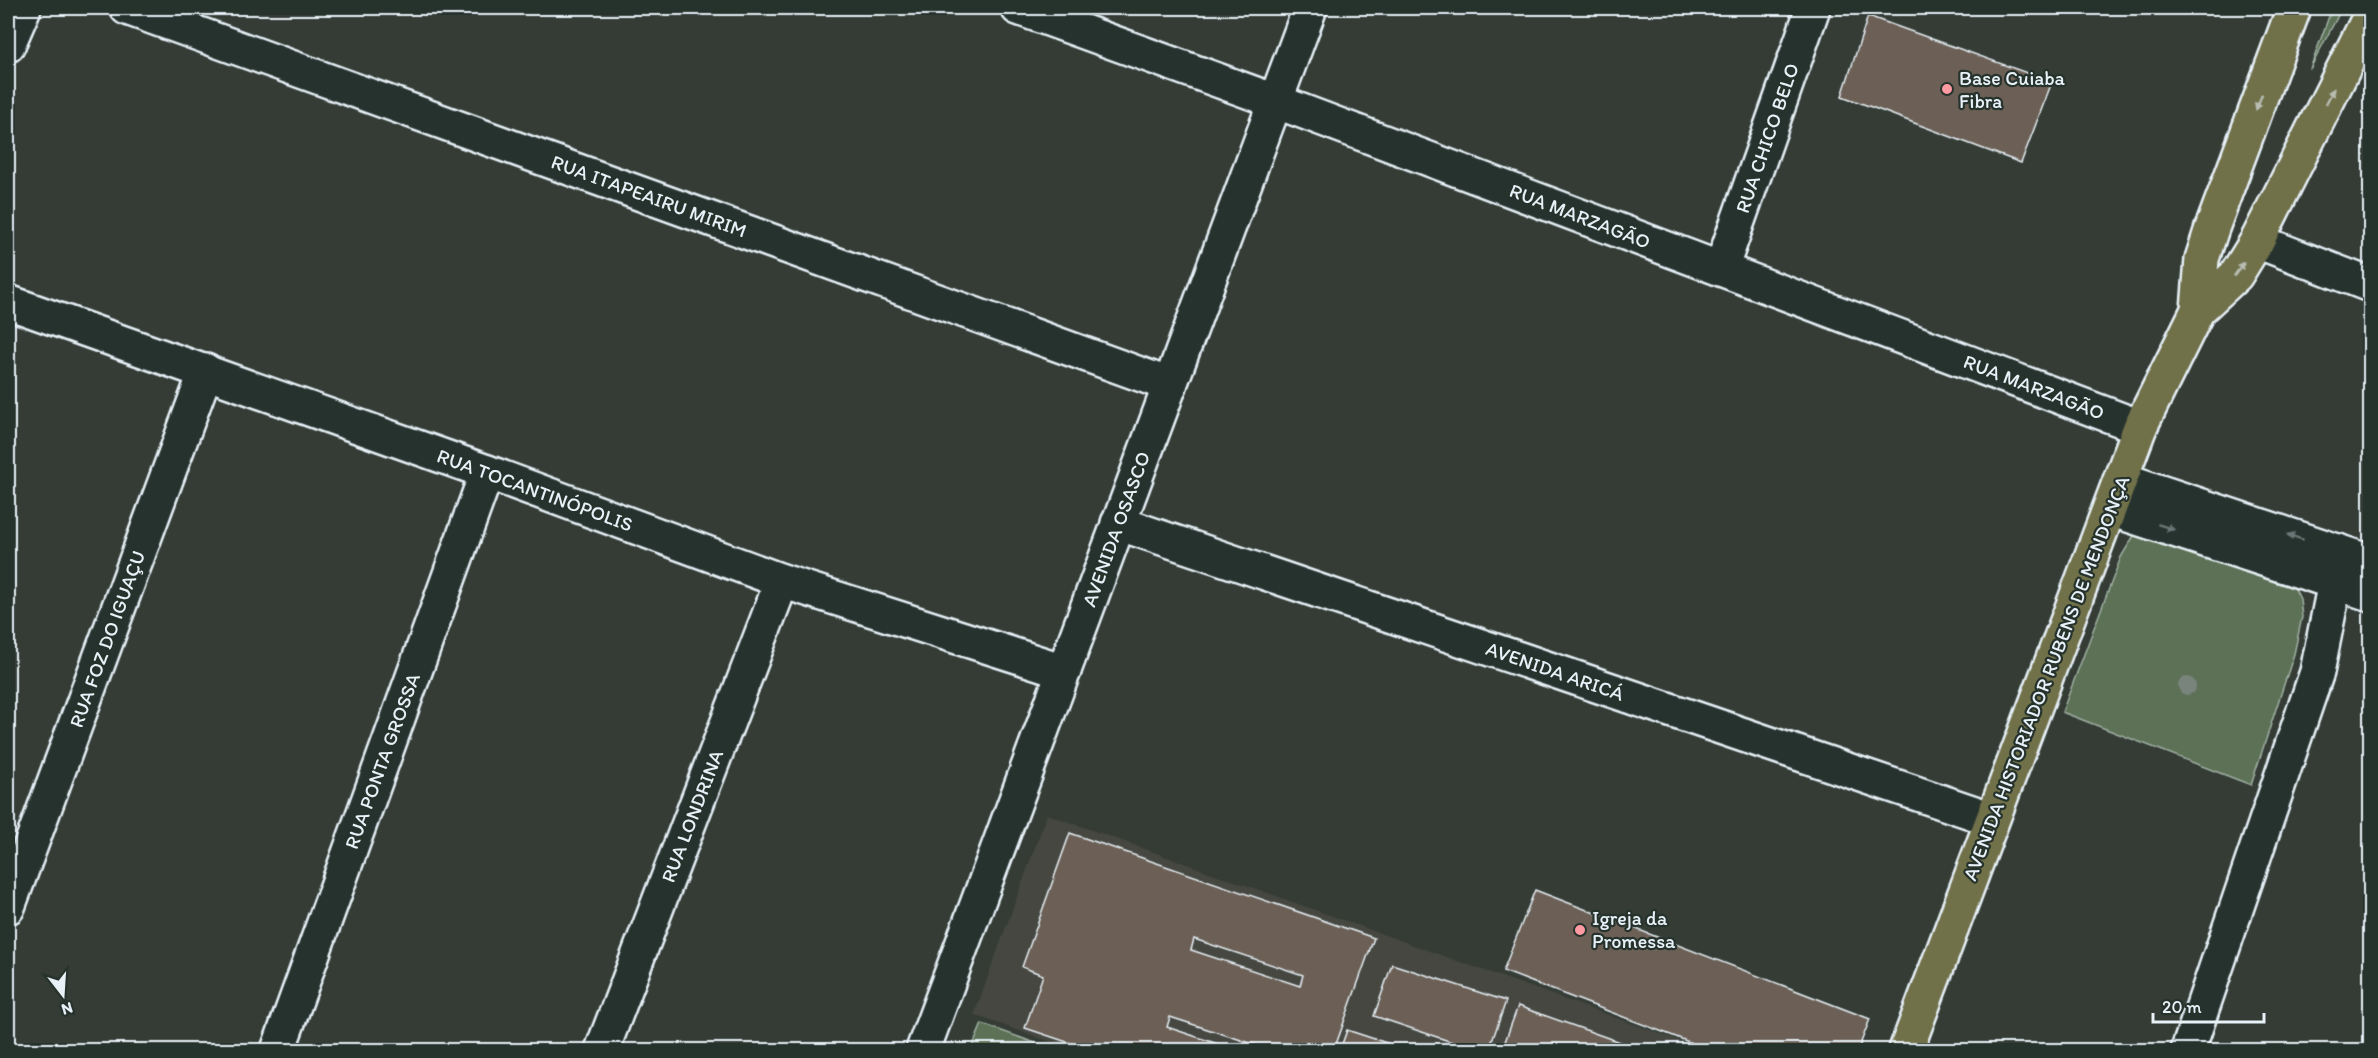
<svg xmlns="http://www.w3.org/2000/svg" width="2378" height="1058" font-family="Itim,sans-serif">
	<style>
		.built { fill: #45473f }
		.green { fill: #5b7155; stroke: #a2b1a6; stroke-width: 1.5 }
		.building { fill: #6c6156; stroke: #e8f1f8; stroke-width: 1.5; fill-rule: evenodd }
		.lines { fill: none; stroke-linecap: round; stroke-linejoin: round }
		.minor-casing { stroke: #e8f1f8; stroke-width: 38 }
		.major-casing { stroke: #e8f1f8; stroke-width: 38 }
		.minor { stroke: #26332d; stroke-width: 33 }
		.major { stroke: #6f704a; stroke-width: 33 }
		.tree { fill: #78847c }
		.oneway { fill: #b8bdb2 }
		.oneway2 { fill: #6a7674 }
		.poi-dot { fill: #ff9aa2; stroke: #26332d; stroke-width: 2 }
		.labels { text-anchor: middle; stroke-width: 4.5; stroke-linejoin: round; paint-order: stroke }
		.poi-label { font-size: 20px; fill: #e8f1f8; stroke: #26332d; text-anchor: start }
		.street-label { font-size: 20px; fill: #e8f1f8; stroke: #26332d }
	</style>
	<rect width="100%" height="100%" fill="#343c35"/>
	<filter id="ink" filterUnits="userSpaceOnUse"><feTurbulence type="fractalNoise" baseFrequency=".0167" numOctaves="2"/><feDisplacementMap in="SourceGraphic" scale="12" xChannelSelector="R" yChannelSelector="G"/><feConvolveMatrix kernelMatrix="1 2 1 2 8 2 1 2 1" color-interpolation-filters="sRGB"/></filter>
	<g filter="url(#ink)">
		<path class="built" d="M 1047,814 L 1706,1050 L 1073,1050 L 974,1015 Z"/>
		<g class="green">
			<path d="M 2332,8 L 2342,8 L 2310,69 Z"/>
			<path d="M 2135,534 L 2289,577 L 2300,599 L 2302,617 L 2294,654 L 2251,785 L 2062,712 L 2121,557 Z"/>
			<path d="M 982,1024 L 1055,1050 L 971,1050 Z"/>
		</g>
		<g class="building">
			<path d="M 1868,16 L 2052,82 L 2021,163 L 1842,96 Z"/>
			<path d="M 1070,833 L 1374,938 L 1334,1050 L 1272,1050 L 1170,1017 L 1167,1027 L 1236,1050 L 1091,1050 L 1025,1028 L 1043,975 L 1022,967 ZM 1194,939 L 1303,975 L 1300,986 L 1191,950 Z"/>
			<path d="M 1535,890 L 1870,1019 L 1858,1050 L 1710,1050 L 1503,971 Z"/>
			<path d="M 1392,964 L 1506,1001 L 1489,1050 L 1476,1050 L 1374,1016 Z"/>
			<path d="M 1518,1006 L 1642,1050 L 1502,1050 Z"/>
			<path d="M 1347,1030 L 1408,1050 L 1340,1050 Z"/>
		</g>
		<g class="lines">
			<defs>
				<g id="minor">
					<path d="M 127,8 L 1170,385"/>
					<path d="M 1018,8 L 1275,101 L 2140,427"/>
					<path d="M 8,45 L 24,8"/>
					<path d="M 2257,241 L 2370,285"/>
					<path d="M 1721,269 L 1813,8"/>
					<path d="M 8,302 L 487,472 L 782,581 L 1064,671"/>
					<path d="M 2121,479 L 2370,562"/>
					<path d="M 2110,509 L 2370,594"/>
					<path d="M 1118,523 L 1992,819"/>
					<path d="M 8,907 L 206,371"/>
					<path d="M 278,1050 L 487,472"/>
					<path d="M 602,1050 L 782,581"/>
					<path d="M 923,1050 L 1310,8"/>
					<path d="M 2188,1050 L 2317,672 L 2335,582 L 2338,551"/>
				</g>
				<g id="major">
					<path d="M 2198,310 L 2202,259 L 2212,228 L 2294,8"/>
					<path d="M 1906,1050 L 2140,427 L 2198,310 L 2236,275 L 2257,241 L 2370,16"/>
				</g>
			</defs>
			<use href="#minor" class="minor-casing"/>
			<use href="#major" class="major-casing"/>
			<use href="#minor" class="minor"/>
			<use href="#major" class="major"/>
		</g>
		<circle class="tree" cx="2187" cy="686" r="9"/>
		<defs><path id="oneway-solid" d="M-6-.8H1V-3.2L6.5 0L1 3.2V.8H-6Z" transform="scale(1.5)"/></defs>
		<g class="oneway">
			<use href="#oneway-solid" transform="translate(2330 96) rotate(-63)"/>
			<use href="#oneway-solid" transform="translate(2259 102) rotate(111)"/>
			<use href="#oneway-solid" transform="translate(2239 269) rotate(-55)"/>
		</g>
		<g class="oneway2">
			<use href="#oneway-solid" transform="translate(2166 527) rotate(18)"/>
			<use href="#oneway-solid" transform="translate(2295 537) rotate(-162)"/>
		</g>
	</g>
	<g class="poi-dot">
		<circle cx="1947" cy="89" r="6"/>
		<circle cx="1580" cy="930" r="6"/>
	</g>
	<g class="labels">
		<g class="poi-label">
			<text x="1959" y="85">Base Cuiaba<tspan x="1959" dy="23">Fibra</tspan></text>
			<text x="1592" y="925">Igreja da<tspan x="1592" dy="23">Promessa</tspan></text>
		</g>
		<g class="street-label">
			<text transform="translate(1767 138) rotate(-71)" y="7">RUA CHICO BELO</text>
			<text transform="translate(649 196) rotate(20)" y="7">RUA ITAPEAIRU MIRIM</text>
			<text transform="translate(1580 216) rotate(21)" y="7">RUA MARZAGÃO</text>
			<text transform="translate(2034 387) rotate(21)" y="7">RUA MARZAGÃO</text>
			<text transform="translate(535 490) rotate(20)" y="7">RUA TOCANTINÓPOLIS</text>
			<text transform="translate(1116 529) rotate(-70)" y="7">AVENIDA OSASCO</text>
			<text transform="translate(107 639) rotate(-70)" y="7">RUA FOZ DO IGUAÇU</text>
			<text transform="translate(1555 671) rotate(19)" y="7">AVENIDA ARICÁ</text>
			<text transform="translate(2046 678) rotate(-69)" y="7">AVENIDA HISTORIADOR RUBENS DE MENDONÇA</text>
			<text transform="translate(382 761) rotate(-70)" y="7">RUA PONTA GROSSA</text>
			<text transform="translate(692 816) rotate(-69)" y="7">RUA LONDRINA</text>
		</g>
	</g>
	<rect width="2378" height="1058" fill="none" stroke="#26332d" stroke-width="30"/>
	<rect x="15" y="15" width="2348" height="1028" fill="none" stroke="#e8f1f8" stroke-width="2" filter="url(#ink)"/>
	<g transform="translate(63 995) rotate(163)" stroke="#26332d" stroke-width="4.5" paint-order="stroke">
	<path d="M0-4.5L10 22L0 15L-10 22Z" fill="#e8f1f8"/>
	<text y="-9" font-size="16" font-weight="bold" text-anchor="middle" fill="#e8f1f8">N</text>
	</g>
	<path d="M2153 1013v9h111v-9" fill="none" stroke="#e8f1f8" stroke-width="3"/>
	<text x="2162" y="1013" font-size="18" fill="#e8f1f8" stroke="#26332d" stroke-width="4.5" paint-order="stroke">20 m</text>
</svg>
